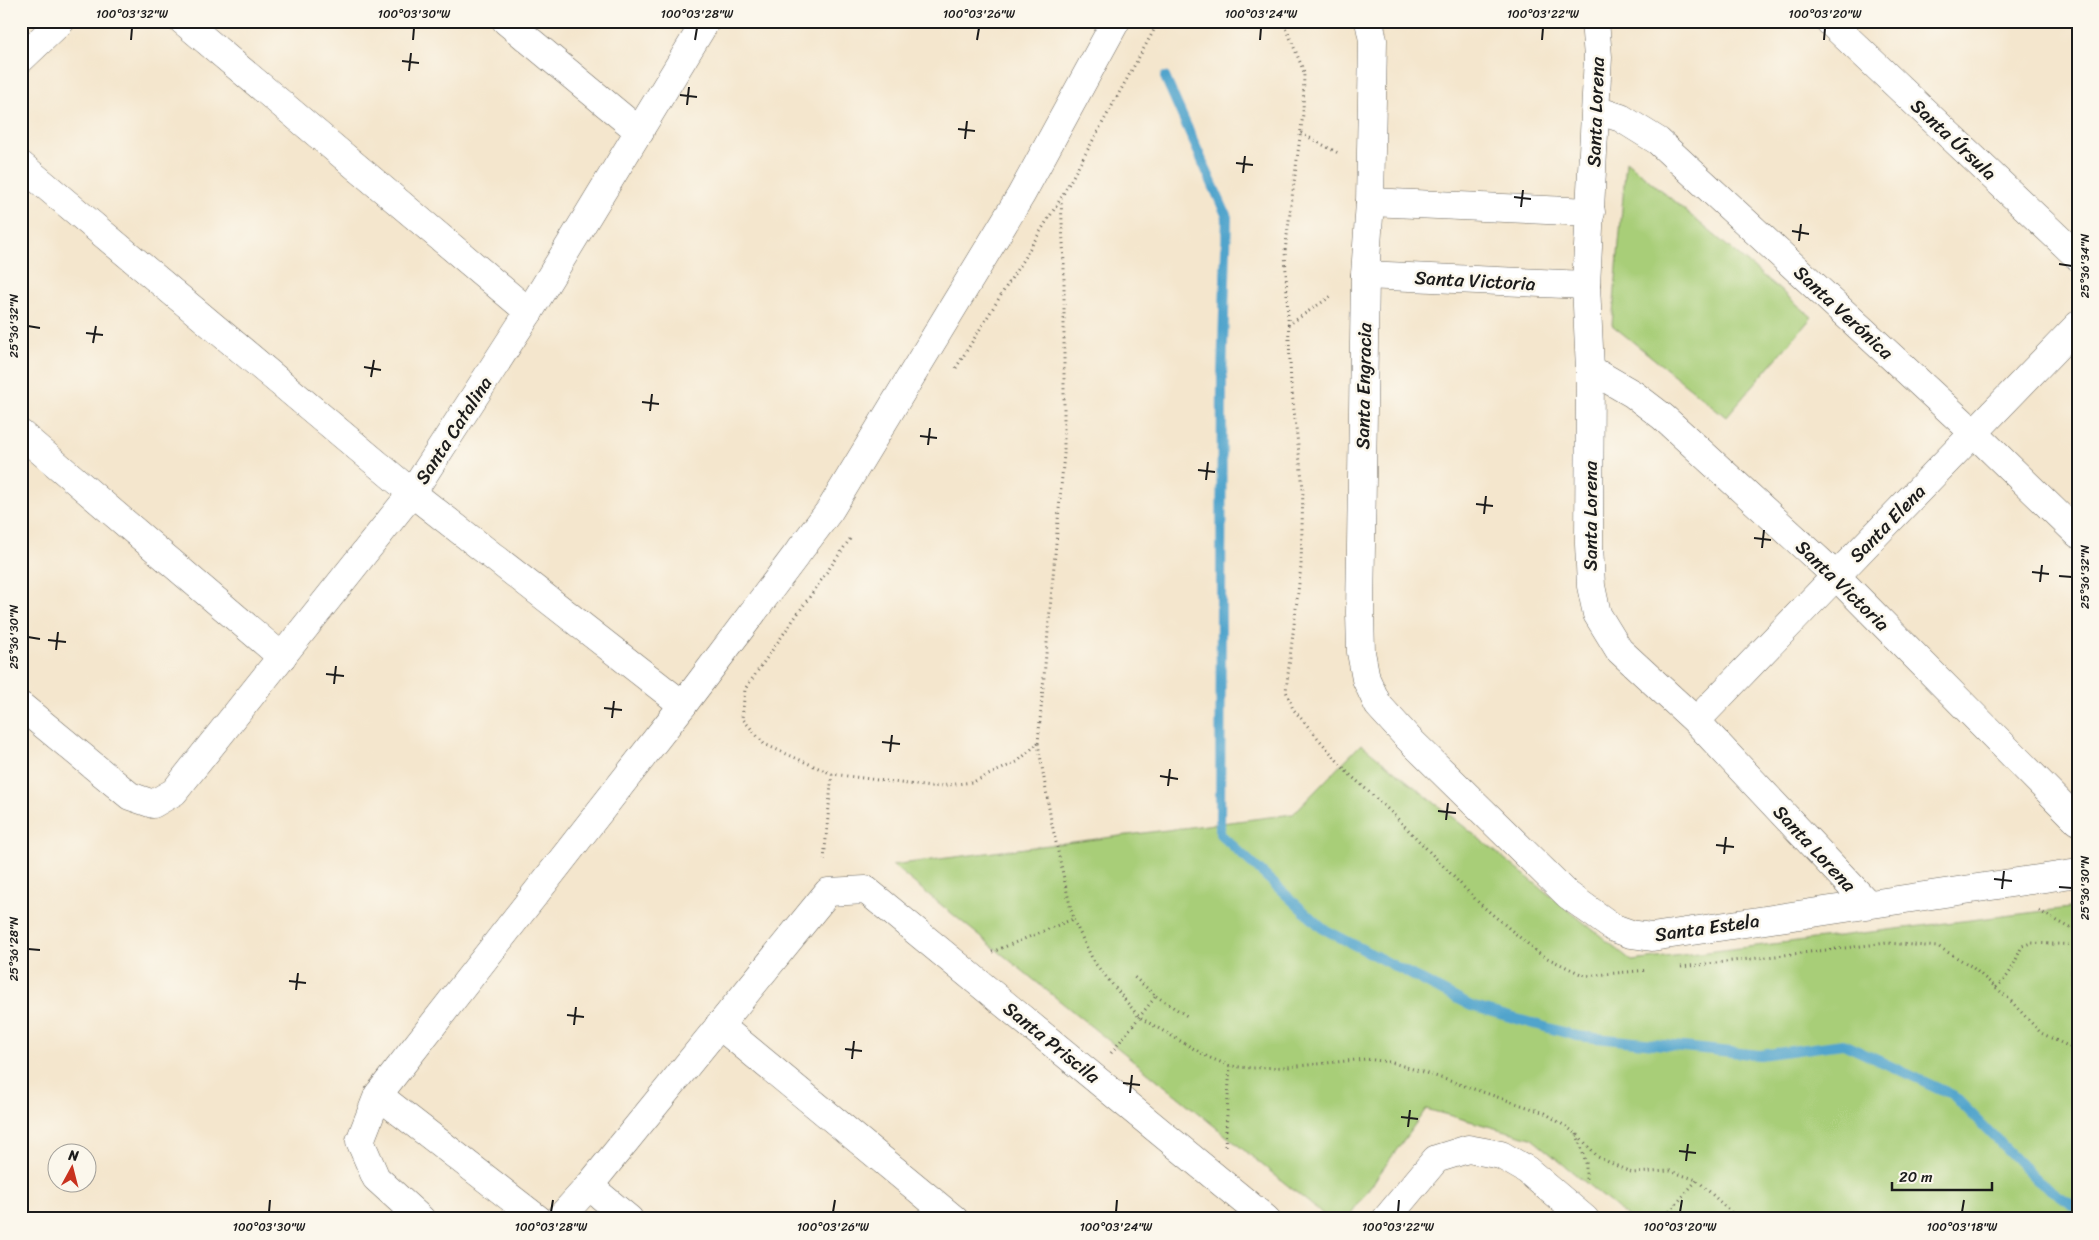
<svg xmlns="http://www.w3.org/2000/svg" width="2099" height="1240" font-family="Sriracha,sans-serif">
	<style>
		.green { fill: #a8ce78; stroke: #62754a }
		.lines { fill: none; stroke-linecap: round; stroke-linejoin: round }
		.stream { stroke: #51a4cc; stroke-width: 10 }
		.minor-casing { stroke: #68635a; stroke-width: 29 }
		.path { stroke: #68635a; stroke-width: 3; stroke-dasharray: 1 4; stroke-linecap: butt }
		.minor { stroke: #fff; stroke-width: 28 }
		.ticks { fill: none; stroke: #1c1c1c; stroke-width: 2 }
		.labels { text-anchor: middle; stroke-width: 5; stroke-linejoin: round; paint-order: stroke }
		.street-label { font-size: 19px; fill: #1c1c1c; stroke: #fbf7ec }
		.neatline { fill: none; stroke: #1c1c1c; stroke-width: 2 }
		.ticks-label { font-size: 12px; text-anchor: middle; fill: #1c1c1c }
	</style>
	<rect width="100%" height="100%" fill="#fbf7ec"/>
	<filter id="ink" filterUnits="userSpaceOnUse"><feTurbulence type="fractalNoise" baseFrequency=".02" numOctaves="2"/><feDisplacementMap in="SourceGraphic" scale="10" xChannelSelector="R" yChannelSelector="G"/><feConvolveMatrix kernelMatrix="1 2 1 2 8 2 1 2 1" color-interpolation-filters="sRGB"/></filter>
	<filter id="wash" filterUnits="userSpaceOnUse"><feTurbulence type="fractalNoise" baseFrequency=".0096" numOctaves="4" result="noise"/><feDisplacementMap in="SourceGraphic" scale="20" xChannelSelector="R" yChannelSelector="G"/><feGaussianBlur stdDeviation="1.12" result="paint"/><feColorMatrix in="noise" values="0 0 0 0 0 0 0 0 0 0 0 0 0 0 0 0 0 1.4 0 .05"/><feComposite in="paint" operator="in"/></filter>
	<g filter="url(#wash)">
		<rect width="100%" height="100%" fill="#f4e6cd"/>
		<g class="green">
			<path d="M 1626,161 L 1812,317 L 1726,417 L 1612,325 Z"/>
			<path d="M 1361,744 L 1632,961 L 2078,907 L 2078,1219 L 1630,1219 L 1531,1138 L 1426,1109 L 1347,1219 L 1329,1219 L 892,865 L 1293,814 Z"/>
		</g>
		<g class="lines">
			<path class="stream" d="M 1165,77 L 1227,217 L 1222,377 L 1220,834 L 1322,928 L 1471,1006 L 1577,1036 L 1760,1055 L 1843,1044 L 1953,1095 L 2038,1181 L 2078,1209"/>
		</g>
	</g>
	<g filter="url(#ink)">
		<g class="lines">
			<defs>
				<g id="minor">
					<path d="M 183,21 L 529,312"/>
					<path d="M 506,21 L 640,132"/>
					<path d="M 1369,21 L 1373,40 L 1372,99 L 1370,202 L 1365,275 L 1360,613 L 1361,652 L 1366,679 L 1378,705 L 1408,738 L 1568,895 L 1614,928 L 1631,934 L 1652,937 L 2078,873"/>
					<path d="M 1595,21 L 1598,57 L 1586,285 L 1590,369 L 1589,544 L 1591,586 L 1597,614 L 1619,650 L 1696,721 L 1867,903"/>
					<path d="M 1829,21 L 2078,257"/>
					<path d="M 21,59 L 61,21"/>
					<path d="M 1596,110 L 1621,118 L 1658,141 L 1973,432 L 2078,534"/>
					<path d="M 21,165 L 412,493 L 683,705"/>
					<path d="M 1370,202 L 1591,212"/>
					<path d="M 1365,275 L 1586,285"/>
					<path d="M 1590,369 L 1633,394 L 1663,417 L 1836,576 L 2078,821"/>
					<path d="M 21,434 L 282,657"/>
					<path d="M 21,706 L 130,796 L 153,804 L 174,792 L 412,493 L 529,312 L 706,21"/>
					<path d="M 1696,721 L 2078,325"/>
					<path d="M 719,1025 L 954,1219"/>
					<path d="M 378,1095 L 538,1219"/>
					<path d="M 589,1186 L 629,1219"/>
					<path d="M 421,1219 L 376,1178 L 360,1141 L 378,1095 L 683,705 L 830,510 L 1021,195 L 1116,21"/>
					<path d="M 559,1219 L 589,1186 L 828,892 L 866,890 L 1266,1219"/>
					<path d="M 1386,1219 L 1436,1159 L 1468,1149 L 1501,1155 L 1527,1170 L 1585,1219"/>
				</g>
			</defs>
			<use href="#minor" class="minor-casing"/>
			<g class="path">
				<path d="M 1280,21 L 1287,30 L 1304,72 L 1303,114 L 1285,251 L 1291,384 L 1303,488 L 1301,567 L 1286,691 L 1293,709 L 1347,772 L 1392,813 L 1480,904 L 1541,955 L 1585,976 L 1648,970"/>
				<path d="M 1301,133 L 1340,154"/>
				<path d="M 1288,325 L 1333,295"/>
				<path d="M 956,368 L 1061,198 L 1159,21"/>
				<path d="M 850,539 L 745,689 L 742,718 L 764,744 L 832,774 L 931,787 L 973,782 L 1017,762 L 1038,743 L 1051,820 L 1073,919 L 1094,962 L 1139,1017 L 1208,1057 L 1230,1066 L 1251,1068 L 1288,1067 L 1366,1059 L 1390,1062 L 1429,1074 L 1545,1113 L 1577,1134 L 1598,1157 L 1632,1173 L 1670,1171 L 1697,1180 L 1738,1219"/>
				<path d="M 1038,743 L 1064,454 L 1064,264 L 1061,200"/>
				<path d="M 824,860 L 832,774"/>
				<path d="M 2039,911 L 2078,932"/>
				<path d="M 992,952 L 1073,919"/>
				<path d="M 1681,967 L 1887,943 L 1939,947 L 1971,966 L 2008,998 L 2041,1033 L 2078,1051"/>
				<path d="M 1996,987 C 2011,976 2014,963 2022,946 L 2031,943 L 2078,945"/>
				<path d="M 1156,996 L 1187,1016"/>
				<path d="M 1111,1053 L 1156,996 L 1134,977"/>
				<path d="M 1577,1134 L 1586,1163 L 1586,1179"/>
				<path d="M 1225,1146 L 1230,1066"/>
				<path d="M 1663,1219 L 1697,1180"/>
			</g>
			<use href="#minor" class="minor"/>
		</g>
	</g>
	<path class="ticks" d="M 131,40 L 132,28M 413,40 L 414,28M 695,40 L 697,28M 977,40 L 979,28M 1260,40 L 1261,28M 1542,40 L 1543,28M 1824,40 L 1825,28M 402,61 L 419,63M 409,71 L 411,53M 680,95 L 697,97M 687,105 L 689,87M 958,129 L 975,131M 965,139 L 967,121M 1236,163 L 1253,165M 1243,173 L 1245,156M 1514,197 L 1531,199M 1521,207 L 1523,190M 1792,231 L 1809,234M 1799,241 L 1801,224M 2059,264 L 2072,266M 28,326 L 40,328M 86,333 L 103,335M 93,343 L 96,326M 364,367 L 381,370M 371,377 L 374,360M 642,402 L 659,404M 650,411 L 652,394M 920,436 L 937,438M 928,445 L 930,428M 1198,470 L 1215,472M 1206,480 L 1208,462M 1476,504 L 1493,506M 1484,514 L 1486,496M 1754,538 L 1771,540M 1762,548 L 1764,530M 2032,572 L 2049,574M 2059,576 L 2072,577M 2040,582 L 2042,565M 28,637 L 40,639M 48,640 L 66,642M 56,650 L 58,632M 326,674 L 344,676M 334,684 L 336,666M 604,708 L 622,710M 612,718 L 614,701M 882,742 L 900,744M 890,752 L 892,735M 1160,776 L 1178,779M 1168,786 L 1170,769M 1438,811 L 1456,813M 1446,820 L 1448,803M 1716,845 L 1734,847M 1724,854 L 1726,837M 1994,879 L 2012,881M 2059,887 L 2072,888M 2002,889 L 2004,871M 28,949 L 40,950M 289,981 L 306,983M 296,990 L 298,973M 567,1015 L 584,1017M 574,1025 L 576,1007M 845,1049 L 862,1051M 852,1059 L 854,1041M 1123,1083 L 1140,1085M 1130,1093 L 1132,1075M 1401,1117 L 1418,1119M 1408,1127 L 1410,1110M 1679,1151 L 1696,1153M 1686,1161 L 1688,1144M 269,1212 L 270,1200M 551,1212 L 553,1200M 833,1212 L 835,1200M 1116,1212 L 1117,1200M 1398,1212 L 1399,1200M 1680,1212 L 1682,1200M 1962,1212 L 1964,1200"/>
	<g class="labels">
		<g class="street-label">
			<text transform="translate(1595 112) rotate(-88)" y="7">Santa Lorena</text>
			<text transform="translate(1954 139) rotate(43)" y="7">Santa Úrsula</text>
			<text transform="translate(1475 280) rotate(3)" y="7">Santa Victoria</text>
			<text transform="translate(1844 312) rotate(43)" y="7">Santa Verónica</text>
			<text transform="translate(1363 386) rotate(-89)" y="7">Santa Engracia</text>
			<text transform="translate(453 430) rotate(-57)" y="7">Santa Catalina</text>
			<text transform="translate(1590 516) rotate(-90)" y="7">Santa Lorena</text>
			<text transform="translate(1887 523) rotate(-46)" y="7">Santa Elena</text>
			<text transform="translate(1843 585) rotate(44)" y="7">Santa Victoria</text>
			<text transform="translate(1815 848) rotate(47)" y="7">Santa Lorena</text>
			<text transform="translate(1707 927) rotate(-8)" y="7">Santa Estela</text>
			<text transform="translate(1052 1042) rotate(39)" y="7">Santa Priscila</text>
		</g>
	</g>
	<rect width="2099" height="1240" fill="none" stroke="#fbf7ec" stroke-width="55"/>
	<g transform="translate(72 1168) rotate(7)"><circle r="24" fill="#fbf7ec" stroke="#a29f99"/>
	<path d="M0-4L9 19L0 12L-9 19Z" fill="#c8321e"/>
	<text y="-8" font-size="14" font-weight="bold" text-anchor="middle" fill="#1c1c1c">N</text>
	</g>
	<path d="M1892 1182v8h100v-8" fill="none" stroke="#1c1c1c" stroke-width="2.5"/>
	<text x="1899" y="1182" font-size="15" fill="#1c1c1c" stroke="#fbf7ec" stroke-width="4" paint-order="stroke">20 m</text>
	<rect x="28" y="28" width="2044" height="1184" class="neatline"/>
	<g class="ticks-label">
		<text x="132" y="18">100°03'32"W</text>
		<text x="414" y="18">100°03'30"W</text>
		<text x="697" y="18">100°03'28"W</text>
		<text x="979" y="18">100°03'26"W</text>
		<text x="1261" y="18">100°03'24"W</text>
		<text x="1543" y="18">100°03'22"W</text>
		<text x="1825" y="18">100°03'20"W</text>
		<text transform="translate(2085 266) rotate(-90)" y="4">25°36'34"N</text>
		<text transform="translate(14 326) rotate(-90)" y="4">25°36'32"N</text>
		<text transform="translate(2085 577) rotate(-90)" y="4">25°36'32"N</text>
		<text transform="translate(14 637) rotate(-90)" y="4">25°36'30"N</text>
		<text transform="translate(2085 888) rotate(-90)" y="4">25°36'30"N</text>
		<text transform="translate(14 949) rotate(-90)" y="4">25°36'28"N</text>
		<text x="269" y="1231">100°03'30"W</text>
		<text x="551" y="1231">100°03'28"W</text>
		<text x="833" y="1231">100°03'26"W</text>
		<text x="1116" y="1231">100°03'24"W</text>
		<text x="1398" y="1231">100°03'22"W</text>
		<text x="1680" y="1231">100°03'20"W</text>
		<text x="1962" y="1231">100°03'18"W</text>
	</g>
</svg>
